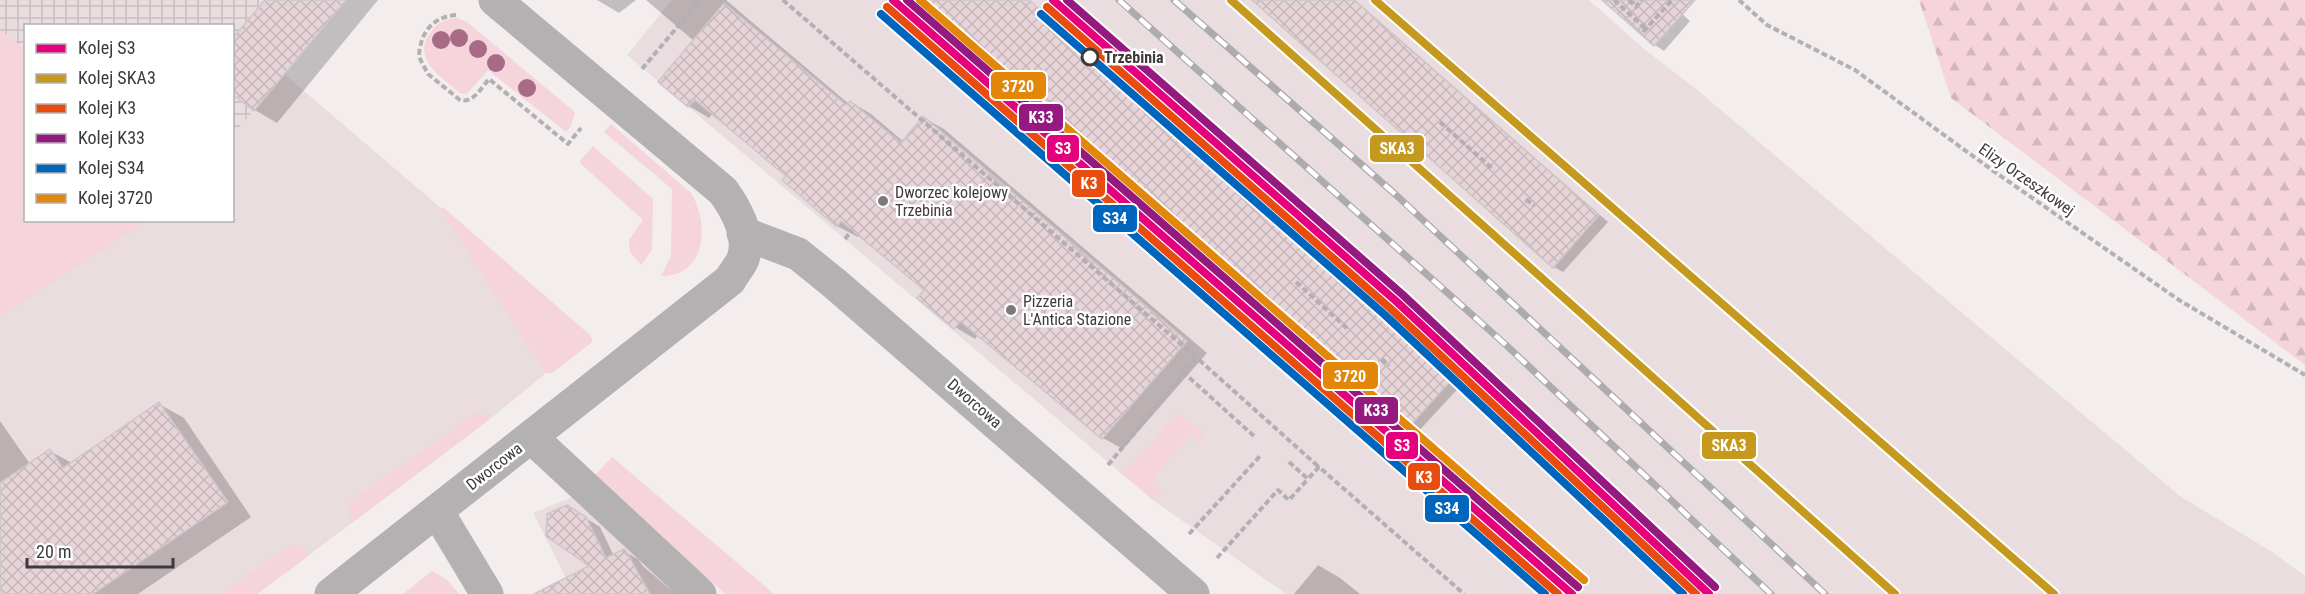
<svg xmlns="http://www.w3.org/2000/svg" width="2305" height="594" font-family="'Roboto Condensed',sans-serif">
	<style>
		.built { fill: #eadddf }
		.industrial { fill: url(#industrial-grid) }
		.grass { fill: #f5d4db }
		.forest { fill: url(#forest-firs) }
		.shadow { fill: #0003 }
		.building { fill: url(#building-cross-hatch); stroke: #ccc7c8; stroke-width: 1.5 }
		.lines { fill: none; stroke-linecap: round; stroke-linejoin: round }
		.path { stroke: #b2b0b1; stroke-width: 4; stroke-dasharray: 6 3; stroke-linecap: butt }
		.minor { stroke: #b4b1b2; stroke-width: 33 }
		.rail-casing { stroke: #adacac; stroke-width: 7 }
		.rail { stroke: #fff; stroke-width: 4.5; stroke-dasharray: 14; stroke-linecap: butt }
		.rail-1-casing { stroke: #fff; stroke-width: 12 }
		.rail-2-casing { stroke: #fff; stroke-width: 12 }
		.rail-3-casing { stroke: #fff; stroke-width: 12 }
		.rail-4-casing { stroke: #fff; stroke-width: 12 }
		.rail-5-casing { stroke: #fff; stroke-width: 12 }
		.rail-6-casing { stroke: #fff; stroke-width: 12 }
		.rail-1 { stroke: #e5007d; stroke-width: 8 }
		.rail-2 { stroke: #c4991d; stroke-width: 8 }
		.rail-3 { stroke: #e84d0f; stroke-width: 8 }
		.rail-4 { stroke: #951a80; stroke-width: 8 }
		.rail-5 { stroke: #0065bd; stroke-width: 8 }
		.rail-6 { stroke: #e28709; stroke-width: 8 }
		.tree { fill: #a76b86 }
		.stop-dot { fill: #fff; stroke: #3e3a3b; stroke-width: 3 }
		.poi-dot { fill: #7d797a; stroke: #fff; stroke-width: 2 }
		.labels { text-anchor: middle; stroke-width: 5; stroke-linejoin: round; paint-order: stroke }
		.stop-label { font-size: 16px; font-weight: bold; fill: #3e3a3b; stroke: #fff; text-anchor: start }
		.street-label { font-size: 16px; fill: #3e3a3b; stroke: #fff }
		.poi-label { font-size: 16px; fill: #3e3a3b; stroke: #fff; text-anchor: start }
		.line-badge { stroke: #fff; stroke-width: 2 }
		.badge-label { font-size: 16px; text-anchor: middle; font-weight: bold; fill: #fff }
	</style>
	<defs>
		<pattern id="industrial-grid" width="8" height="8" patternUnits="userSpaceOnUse" patternTransform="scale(1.5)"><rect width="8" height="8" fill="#eadddf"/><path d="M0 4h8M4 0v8" fill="none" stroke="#cabec0"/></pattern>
		<pattern id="forest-firs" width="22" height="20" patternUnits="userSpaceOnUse" patternTransform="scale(1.5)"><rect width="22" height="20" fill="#f5d4db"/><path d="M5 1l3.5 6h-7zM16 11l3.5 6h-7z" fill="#d3b7bd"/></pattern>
		<pattern id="building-cross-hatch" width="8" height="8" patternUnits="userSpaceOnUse" patternTransform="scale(1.5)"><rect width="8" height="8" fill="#e7d4d9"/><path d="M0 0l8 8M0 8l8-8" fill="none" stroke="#c7b7bb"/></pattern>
	</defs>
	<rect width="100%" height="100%" fill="#f3edee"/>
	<g class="built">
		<path d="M 672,0 L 1589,0 L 1643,48 L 1696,89 L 2180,496 L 2272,552 L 2305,576 L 2305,594 L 1286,594 L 1153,500 L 627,55 Z"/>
		<path d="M 0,30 L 25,49 L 26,220 L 232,220 L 233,135 L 284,74 L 591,336 L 592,342 L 552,373 L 546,373 L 490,419 L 257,594 L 0,594 Z"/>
		<path d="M 575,496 L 680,594 L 574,594 L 533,513 Z"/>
	</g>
	<path class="industrial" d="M 0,0 L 346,0 L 233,135 L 232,26 L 26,26 L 25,49 L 0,30 Z"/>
	<g class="grass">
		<path d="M 457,18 L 467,22 L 575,112 L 571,126 L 566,132 L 488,70 L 467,94 L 462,94 C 442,78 409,58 432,30 C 439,22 445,19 457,18 Z"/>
		<path d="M 0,30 L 25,49 L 26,220 L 147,221 L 0,317 Z"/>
		<path d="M 611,124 L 691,193 C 710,223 706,277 661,276 L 671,256 L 672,189 L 604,132 Z"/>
		<path d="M 593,146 L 653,199 L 652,250 L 641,265 L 630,252 L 629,240 L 643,220 L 579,162 Z"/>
		<path d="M 443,207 L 591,336 L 592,342 L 552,373 L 546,373 L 440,210 Z"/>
		<path d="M 477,412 L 490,419 L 352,523 L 349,513 L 350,502 Z"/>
		<path d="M 1178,412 L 1204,434 L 1199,441 L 1191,434 L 1152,480 L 1162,489 L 1153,500 L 1120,472 L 1126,465 L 1130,467 Z"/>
		<path d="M 612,457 L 774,594 L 726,594 L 591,480 Z"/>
		<path d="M 292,544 L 303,546 L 310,555 L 257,594 L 221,594 Z"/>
		<path d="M 432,571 L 447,580 L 459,594 L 403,594 Z"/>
	</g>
	<path class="forest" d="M 1919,0 L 2305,0 L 2305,365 L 1951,98 Z"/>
	<g class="shadow">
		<path d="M 267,0 L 378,0 L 277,123 L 255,110 L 232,92 Z"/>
		<path d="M 597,0 L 636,0 L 619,13 Z"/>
		<path d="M 646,0 L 726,0 L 849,104 L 851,102 L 871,114 L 904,142 L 924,118 L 944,129 L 1207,353 L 1123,449 L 1103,438 L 978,335 L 975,339 L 955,327 L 926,290 L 860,235 L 858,237 L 837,226 L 789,176 L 713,113 L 709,118 L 689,106 L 694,41 Z"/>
		<path d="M 918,0 L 1029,0 L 1234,177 L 1464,382 L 1417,433 L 1408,428 Z"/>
		<path d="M 1253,0 L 1355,0 L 1608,222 L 1563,272 L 1554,267 Z"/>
		<path d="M 1633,0 L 1667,0 L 1690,21 L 1664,51 L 1655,45 Z"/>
		<path d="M 159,404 L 184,418 L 251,517 L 138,594 L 0,594 L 0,421 L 30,464 L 50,451 L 72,463 Z"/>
		<path d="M 581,515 L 600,527 L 614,556 L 624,551 L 638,559 L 643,566 L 676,594 L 590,594 L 592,567 Z"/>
		<path d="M 1318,565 L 1340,578 L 1360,594 L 1294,594 Z"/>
	</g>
	<g class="building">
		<path d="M 265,0 L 346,0 L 254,111 L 232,94 L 232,39 Z"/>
		<path d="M 916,0 L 1029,0 L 1225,170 L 1455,376 L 1407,429 L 1078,138 Z"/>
		<path d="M 1252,0 L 1354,0 L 1599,215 L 1553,268 Z"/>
		<path d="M 1602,0 L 1695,0 L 1654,46 Z"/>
		<path d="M 724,3 L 846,105 L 850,101 L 901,143 L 923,116 L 1187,341 L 1102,439 L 960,321 L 954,329 L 917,298 L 924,290 L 841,221 L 837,227 L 782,180 L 786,176 L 695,100 L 688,107 L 658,82 Z"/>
		<path d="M 159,402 L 228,502 L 93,594 L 0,594 L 0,483 L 50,449 L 63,468 Z"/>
		<path d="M 567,505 L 586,517 L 606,558 L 624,549 L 626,551 L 650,594 L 534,594 L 589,566 L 546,536 L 547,514 Z"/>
	</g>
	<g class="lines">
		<g class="path">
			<path d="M 783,0 L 1197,358"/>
			<path d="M 1614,0 L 1646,29"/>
			<path d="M 1629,0 L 1636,7 L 1642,0"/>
			<path d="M 1739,0 L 1767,25 L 1855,70 L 1992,170 L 2179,300 L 2305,375"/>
			<path d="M 456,15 C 432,17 420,33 419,57 L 428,74 L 460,100 C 474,103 481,88 489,79 L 568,144 L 581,128"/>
			<path d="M 1643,32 L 1672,0"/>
			<path d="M 642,69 L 700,0"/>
			<path d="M 1440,122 L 1494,170"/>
			<path d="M 1526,199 L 1534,206"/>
			<path d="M 845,239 L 852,230"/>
			<path d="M 1296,282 L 1349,330"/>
			<path d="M 1382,359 L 1389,366"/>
			<path d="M 1254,436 L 1184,373 L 1197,358 L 1319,467"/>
			<path d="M 1289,462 L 1308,479 L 1319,467 L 1464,594"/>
			<path d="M 1108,465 L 1184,373"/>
			<path d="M 1189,534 L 1260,456"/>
			<path d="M 1217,558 L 1278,490 L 1289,500 L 1308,479"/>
		</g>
		<g class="minor">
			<path d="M 743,233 L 798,254 L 834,283 L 1193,594"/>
			<path d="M 531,437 L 700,594"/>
			<path d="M 437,511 L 487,594"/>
			<path d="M 331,594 L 730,280 C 733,274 740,266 743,259 C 751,236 736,209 723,191 L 495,0"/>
		</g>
		<defs>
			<g id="rail">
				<path d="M 1119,0 L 1506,345 L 1771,594"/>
				<path d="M 1174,0 L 1395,194 L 1825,594"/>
			</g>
		</defs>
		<use href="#rail" class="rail-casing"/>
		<use href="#rail" class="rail"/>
		<defs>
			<g id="rail-1">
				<path d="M 893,0 L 1572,594"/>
				<path d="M 1053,0 L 1397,302 L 1709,594"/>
			</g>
			<g id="rail-2">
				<path d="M 1231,0 L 1895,594"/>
				<path d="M 1375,0 L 2054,594"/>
			</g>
			<g id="rail-3">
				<path d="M 887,7 L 1558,594"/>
				<path d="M 1047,7 L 1391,309 L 1696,594"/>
			</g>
			<g id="rail-4">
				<path d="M 907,0 L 1578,587"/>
				<path d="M 1067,0 L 1403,295 L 1715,587"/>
			</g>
			<g id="rail-5">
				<path d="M 881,14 L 1545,594"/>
				<path d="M 1041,14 L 1385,315 L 1683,594"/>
			</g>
			<path id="rail-6" d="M 920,0 L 1584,580"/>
		</defs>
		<use href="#rail-1" class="rail-1-casing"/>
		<use href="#rail-2" class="rail-2-casing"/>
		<use href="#rail-3" class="rail-3-casing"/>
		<use href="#rail-4" class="rail-4-casing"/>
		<use href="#rail-5" class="rail-5-casing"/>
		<use href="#rail-6" class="rail-6-casing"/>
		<use href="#rail-1" class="rail-1"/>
		<use href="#rail-2" class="rail-2"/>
		<use href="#rail-3" class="rail-3"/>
		<use href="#rail-4" class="rail-4"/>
		<use href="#rail-5" class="rail-5"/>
		<use href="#rail-6" class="rail-6"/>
	</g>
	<g class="tree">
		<circle cx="459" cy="38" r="9"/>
		<circle cx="441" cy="40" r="9"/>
		<circle cx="478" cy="49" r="9"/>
		<circle cx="496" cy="63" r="9"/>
		<circle cx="527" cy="88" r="9"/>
	</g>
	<circle class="stop-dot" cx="1090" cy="57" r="8"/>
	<g class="poi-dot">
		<circle cx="883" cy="201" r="6"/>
		<circle cx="1011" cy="310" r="6"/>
	</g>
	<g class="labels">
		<g class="stop-label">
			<text x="1104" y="63">Trzebinia</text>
		</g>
		<g class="street-label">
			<text transform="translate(2027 179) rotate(35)" y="6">Elizy Orzeszkowej</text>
			<text transform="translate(975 403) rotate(41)" y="6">Dworcowa</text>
			<text transform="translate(494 466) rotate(-38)" y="6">Dworcowa</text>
		</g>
		<g class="poi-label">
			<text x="895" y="198">Dworzec kolejowy<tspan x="895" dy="18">Trzebinia</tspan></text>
			<text x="1023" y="307">Pizzeria<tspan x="1023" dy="18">L'Antica Stazione</tspan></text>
		</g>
	</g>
	<g class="line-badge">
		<rect x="990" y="71" width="57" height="29" rx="6" fill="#e28709"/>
		<rect x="1018" y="103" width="46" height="29" rx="6" fill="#951a80"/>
		<rect x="1046" y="134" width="34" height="29" rx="6" fill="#e5007d"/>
		<rect x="1369" y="134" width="56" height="29" rx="6" fill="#c4991d"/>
		<rect x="1071" y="169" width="35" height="29" rx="6" fill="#e84d0f"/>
		<rect x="1092" y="204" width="46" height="29" rx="6" fill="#0065bd"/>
		<rect x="1322" y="361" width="57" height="29" rx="6" fill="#e28709"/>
		<rect x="1354" y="396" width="45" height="29" rx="6" fill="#951a80"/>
		<rect x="1385" y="431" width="34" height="29" rx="6" fill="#e5007d"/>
		<rect x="1701" y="431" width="56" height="29" rx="6" fill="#c4991d"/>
		<rect x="1407" y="462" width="34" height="29" rx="6" fill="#e84d0f"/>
		<rect x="1424" y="494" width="46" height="29" rx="6" fill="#0065bd"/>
	</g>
	<g class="badge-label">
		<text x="1018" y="92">3720</text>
		<text x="1041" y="123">K33</text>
		<text x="1063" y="154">S3</text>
		<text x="1397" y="154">SKA3</text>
		<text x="1089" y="189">K3</text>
		<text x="1115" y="224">S34</text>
		<text x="1350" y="382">3720</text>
		<text x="1376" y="416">K33</text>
		<text x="1402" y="451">S3</text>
		<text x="1729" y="451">SKA3</text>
		<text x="1424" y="483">K3</text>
		<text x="1447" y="514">S34</text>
	</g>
	<rect x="24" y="24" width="210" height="198" fill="#ffffff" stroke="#b2b0b1" stroke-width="1.5"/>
	<rect x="36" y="44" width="30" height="9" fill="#e5007d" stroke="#b2b0b1" stroke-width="1.5"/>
	<text x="78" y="54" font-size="18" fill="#3e3a3b">Kolej S3</text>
	<rect x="36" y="74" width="30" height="9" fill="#c4991d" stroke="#b2b0b1" stroke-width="1.5"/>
	<text x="78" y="84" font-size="18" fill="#3e3a3b">Kolej SKA3</text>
	<rect x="36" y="104" width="30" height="9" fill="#e84d0f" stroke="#b2b0b1" stroke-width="1.5"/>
	<text x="78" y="114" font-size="18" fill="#3e3a3b">Kolej K3</text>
	<rect x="36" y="134" width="30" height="9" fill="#951a80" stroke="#b2b0b1" stroke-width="1.5"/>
	<text x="78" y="144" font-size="18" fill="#3e3a3b">Kolej K33</text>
	<rect x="36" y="164" width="30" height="9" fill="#0065bd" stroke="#b2b0b1" stroke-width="1.5"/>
	<text x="78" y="174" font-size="18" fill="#3e3a3b">Kolej S34</text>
	<rect x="36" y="194" width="30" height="9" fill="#e28709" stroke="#b2b0b1" stroke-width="1.5"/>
	<text x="78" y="204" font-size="18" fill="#3e3a3b">Kolej 3720</text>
	<path d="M27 558v9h146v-9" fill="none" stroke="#3e3a3b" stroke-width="3"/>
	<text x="36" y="558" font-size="18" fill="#3e3a3b" stroke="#ffffff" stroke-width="4.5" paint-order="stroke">20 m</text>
</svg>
